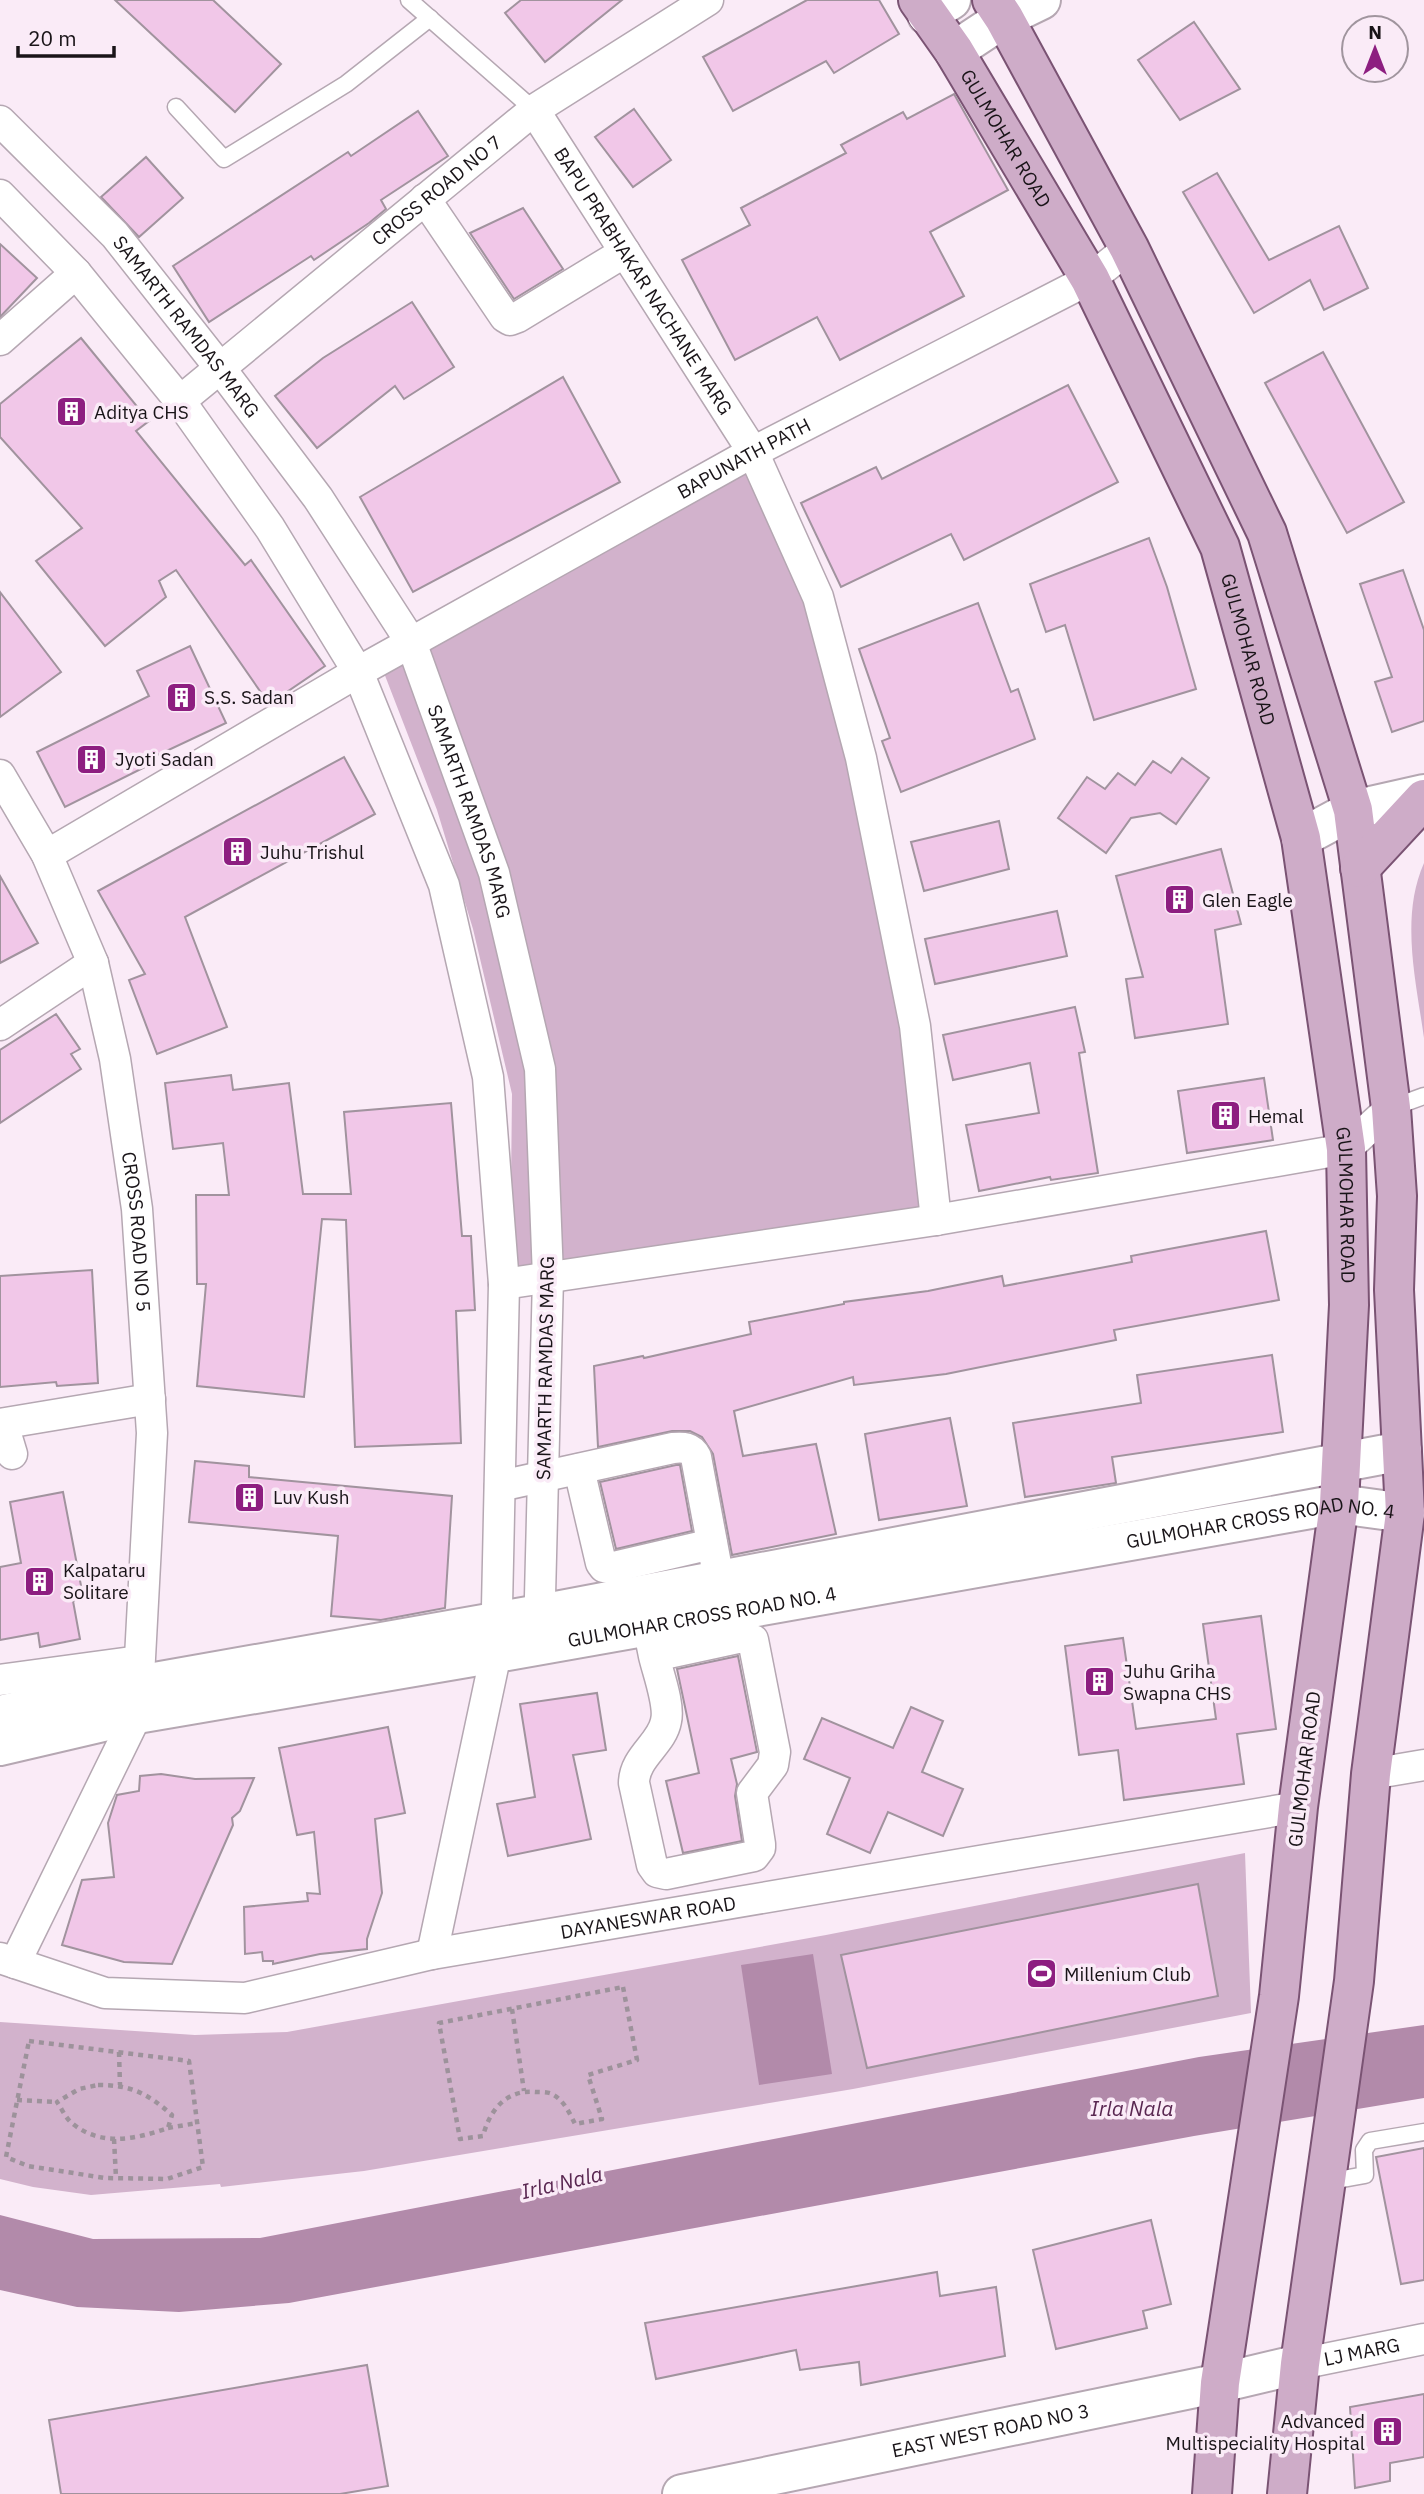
<svg xmlns="http://www.w3.org/2000/svg" width="1424" height="2494" font-family="'IBM Plex Sans',sans-serif">
	<style>
		.green { fill: #d2b2cc }
		.water { fill: #b28aaa }
		.building { fill: #f1c7e8; stroke: #a1939e; stroke-width: 2 }
		.lines { fill: none; stroke-linecap: round; stroke-linejoin: round }
		.service-casing { stroke: #b5a7b2; stroke-width: 19 }
		.minor-casing { stroke: #b5a7b2; stroke-width: 33 }
		.tertiary-casing { stroke: #b5a7b2; stroke-width: 42 }
		.primary-casing { stroke: #7a5373; stroke-width: 42 }
		.path { stroke: #9d929b; stroke-width: 4.5; stroke-dasharray: 5 5; stroke-linecap: butt }
		.service { stroke: #fff; stroke-width: 16 }
		.minor { stroke: #fff; stroke-width: 30 }
		.tertiary { stroke: #fff; stroke-width: 38 }
		.primary { stroke: #ceacc8; stroke-width: 38 }
		.labels { text-anchor: middle; stroke-width: 7; stroke-linejoin: round; paint-order: stroke }
		.street-label { font-size: 19px; fill: #191418; stroke: #faebf7 }
		.poi-label { font-size: 19px; fill: #191418; stroke: #faebf7; text-anchor: start }
		.water-label { font-size: 21px; font-style: italic; fill: #592751; stroke: #faebf7 }
	</style>
	<rect width="100%" height="100%" fill="#faebf7"/>
	<g class="green">
		<path d="M 748,462 L 814,620 L 862,816 L 900,1000 L 928,1212 L 510,1276 L 512,1094 L 473,929 L 437,810 L 379,660 Z"/>
		<path d="M 1424,863 L 1424,1038 C 1416,981 1400,917 1424,863 Z"/>
		<path d="M 1245,1853 L 1251,2013 L 853,2089 L 364,2171 L 221,2187 L 220,2184 L 91,2195 L 33,2187 L 0,2179 L 0,2022 L 195,2035 L 287,2032 L 826,1935 Z"/>
	</g>
	<g class="water">
		<path d="M 813,1954 L 832,2074 L 759,2085 L 741,1965 Z"/>
		<path d="M 1424,2025 L 1424,2098 L 1194,2136 L 289,2303 L 179,2312 L 77,2307 L 0,2290 L 0,2215 L 93,2239 L 260,2238 L 1199,2057 Z"/>
	</g>
	<g class="building">
		<path d="M 115,0 L 213,0 L 281,64 L 235,112 Z"/>
		<path d="M 521,0 L 622,0 L 545,62 L 505,13 Z"/>
		<path d="M 807,0 L 879,0 L 899,34 L 834,73 L 826,61 L 733,111 L 703,57 Z"/>
		<path d="M 1194,22 L 1240,89 L 1180,120 L 1138,60 Z"/>
		<path d="M 954,94 L 1008,190 L 930,232 L 964,296 L 840,360 L 817,317 L 735,360 L 682,260 L 750,225 L 741,208 L 846,153 L 841,145 L 903,112 L 907,119 Z"/>
		<path d="M 634,109 L 671,160 L 633,187 L 595,137 Z"/>
		<path d="M 418,111 L 448,156 L 381,200 L 386,209 L 369,223 L 314,260 L 311,256 L 209,322 L 173,266 L 348,152 L 351,156 Z"/>
		<path d="M 146,157 L 183,198 L 139,237 L 101,197 Z"/>
		<path d="M 1217,173 L 1269,260 L 1339,226 L 1368,288 L 1324,310 L 1310,280 L 1254,313 L 1183,192 Z"/>
		<path d="M 523,208 L 563,269 L 514,299 L 470,233 Z"/>
		<path d="M 0,244 L 37,278 L 0,317 Z"/>
		<path d="M 412,302 L 454,367 L 404,399 L 395,386 L 317,448 L 275,396 L 323,358 Z"/>
		<path d="M 81,338 L 149,421 L 136,431 L 245,565 L 251,560 L 325,666 L 269,704 L 176,570 L 159,581 L 166,597 L 105,646 L 36,561 L 82,528 L 0,437 L 0,404 Z"/>
		<path d="M 1323,352 L 1404,502 L 1347,533 L 1265,383 Z"/>
		<path d="M 563,377 L 620,482 L 413,592 L 360,497 Z"/>
		<path d="M 1068,385 L 1118,482 L 964,560 L 951,534 L 841,587 L 801,503 L 876,467 L 882,479 Z"/>
		<path d="M 1149,538 L 1167,587 L 1196,689 L 1094,720 L 1065,625 L 1046,632 L 1030,584 Z"/>
		<path d="M 1403,570 L 1424,630 L 1424,721 L 1392,732 L 1375,682 L 1392,677 L 1360,584 Z"/>
		<path d="M 0,592 L 61,672 L 0,717 Z"/>
		<path d="M 978,603 L 1011,692 L 1018,689 L 1035,739 L 901,792 L 882,741 L 890,738 L 859,649 Z"/>
		<path d="M 190,646 L 226,723 L 145,761 L 147,766 L 65,807 L 37,752 L 149,696 L 137,671 Z"/>
		<path d="M 344,757 L 375,814 L 185,917 L 227,1027 L 157,1054 L 129,980 L 145,974 L 98,891 Z"/>
		<path d="M 1182,758 L 1209,778 L 1176,824 L 1160,813 L 1131,818 L 1106,853 L 1058,818 L 1087,777 L 1105,789 L 1118,773 L 1135,785 L 1153,761 L 1171,773 Z"/>
		<path d="M 999,821 L 1009,869 L 924,891 L 911,842 Z"/>
		<path d="M 1221,849 L 1241,924 L 1215,930 L 1228,1024 L 1135,1038 L 1126,979 L 1143,977 L 1116,876 Z"/>
		<path d="M 0,876 L 38,943 L 0,963 Z"/>
		<path d="M 1057,911 L 1067,956 L 935,984 L 925,939 Z"/>
		<path d="M 1075,1007 L 1085,1052 L 1079,1053 L 1098,1173 L 1051,1180 L 1050,1177 L 979,1191 L 966,1125 L 1039,1113 L 1030,1063 L 953,1080 L 943,1035 Z"/>
		<path d="M 56,1014 L 80,1049 L 71,1054 L 81,1069 L 0,1123 L 0,1050 Z"/>
		<path d="M 231,1075 L 233,1090 L 289,1083 L 303,1194 L 351,1194 L 344,1112 L 451,1103 L 462,1236 L 471,1236 L 475,1310 L 456,1311 L 461,1443 L 355,1447 L 346,1220 L 322,1219 L 304,1397 L 197,1386 L 206,1284 L 197,1284 L 196,1195 L 229,1195 L 223,1143 L 173,1149 L 165,1083 Z"/>
		<path d="M 1264,1078 L 1273,1140 L 1187,1153 L 1178,1091 Z"/>
		<path d="M 1266,1231 L 1279,1300 L 1114,1330 L 1116,1340 L 946,1374 L 854,1385 L 853,1377 L 734,1411 L 743,1456 L 816,1444 L 836,1534 L 732,1555 L 713,1454 L 702,1437 L 690,1431 L 672,1431 L 598,1447 L 594,1366 L 643,1356 L 644,1358 L 751,1334 L 749,1322 L 844,1304 L 844,1302 L 928,1291 L 1002,1276 L 1004,1286 L 1132,1262 L 1131,1256 Z"/>
		<path d="M 92,1270 L 98,1383 L 57,1386 L 56,1382 L 0,1387 L 0,1276 Z"/>
		<path d="M 1272,1355 L 1283,1432 L 1112,1457 L 1116,1483 L 1025,1497 L 1013,1423 L 1141,1403 L 1137,1375 Z"/>
		<path d="M 950,1418 L 967,1506 L 879,1520 L 865,1434 Z"/>
		<path d="M 195,1461 L 249,1466 L 249,1477 L 452,1496 L 445,1608 L 381,1620 L 331,1616 L 338,1536 L 189,1522 Z"/>
		<path d="M 676,1465 L 680,1465 L 692,1531 L 616,1549 L 600,1482 Z"/>
		<path d="M 63,1492 L 83,1596 L 73,1601 L 80,1639 L 40,1647 L 38,1633 L 0,1640 L 0,1567 L 21,1563 L 10,1502 Z"/>
		<path d="M 1261,1616 L 1276,1729 L 1237,1734 L 1244,1784 L 1124,1800 L 1118,1750 L 1079,1755 L 1065,1646 L 1123,1638 L 1136,1729 L 1216,1719 L 1203,1624 Z"/>
		<path d="M 738,1656 L 757,1752 L 731,1759 L 737,1784 L 735,1796 L 742,1841 L 683,1853 L 666,1781 L 699,1773 L 677,1669 Z"/>
		<path d="M 597,1693 L 606,1750 L 573,1755 L 591,1839 L 508,1856 L 497,1804 L 535,1797 L 520,1704 Z"/>
		<path d="M 911,1707 L 943,1721 L 922,1772 L 963,1789 L 943,1836 L 888,1812 L 870,1853 L 827,1834 L 850,1778 L 804,1759 L 822,1718 L 893,1748 Z"/>
		<path d="M 388,1727 L 405,1813 L 375,1819 L 382,1893 L 367,1939 L 367,1949 L 320,1954 L 273,1964 L 273,1961 L 263,1961 L 262,1952 L 245,1954 L 244,1907 L 308,1901 L 307,1893 L 320,1894 L 314,1832 L 297,1835 L 279,1748 Z"/>
		<path d="M 161,1774 L 195,1779 L 254,1778 L 240,1811 L 232,1818 L 233,1825 L 172,1964 L 124,1962 L 62,1945 L 82,1880 L 114,1877 L 108,1823 L 117,1795 L 139,1791 L 140,1776 Z"/>
		<path d="M 1198,1884 L 1218,1996 L 867,2068 L 841,1955 Z"/>
		<path d="M 1424,2148 L 1424,2280 L 1401,2284 L 1376,2157 Z"/>
		<path d="M 1151,2220 L 1171,2304 L 1143,2311 L 1147,2328 L 1056,2349 L 1033,2250 Z"/>
		<path d="M 937,2272 L 940,2296 L 996,2287 L 1005,2356 L 861,2385 L 859,2362 L 800,2370 L 796,2350 L 656,2379 L 645,2323 Z"/>
		<path d="M 367,2365 L 388,2486 L 340,2494 L 61,2494 L 49,2420 Z"/>
		<path d="M 1424,2394 L 1424,2457 L 1390,2463 L 1390,2481 L 1355,2488 L 1350,2407 Z"/>
	</g>
	<g class="lines">
		<defs>
			<g id="service">
				<path d="M 409,0 L 534,110"/>
				<path d="M 176,107 L 224,159 L 346,84 L 430,18"/>
				<path d="M 1391,1108 L 1424,1096"/>
				<path d="M 1326,2182 L 1365,2175 L 1364,2150 L 1370,2141 L 1424,2132"/>
			</g>
			<g id="minor">
				<path id="s1" d="M 534,110 L 753,452 L 818,597 L 861,758 L 915,1026 L 936,1220"/>
				<path id="s2" d="M 0,121 L 115,235 L 220,368 L 318,498 L 411,642 L 494,873 L 540,1069 L 548,1277 L 539,1636"/>
				<path d="M 0,195 L 76,273 L 180,401 L 270,528 L 358,672 L 444,885 L 488,1077 L 504,1284 L 496,1653 L 432,1954"/>
				<path d="M 425,199 L 505,317 L 510,320 L 518,317 L 625,252"/>
				<path d="M 0,340 L 76,273"/>
				<path id="s3" d="M 180,401 L 534,110 L 708,0"/>
				<path id="s4" d="M 0,775 L 47,855 L 93,963 L 115,1059 L 137,1209 L 152,1433 L 137,1714 L 15,1963"/>
				<path id="s5" d="M 47,855 L 358,672 L 753,452 L 1090,279 L 1129,248"/>
				<path d="M 0,1025 L 93,963"/>
				<path d="M 504,1284 L 936,1220 L 1346,1149 L 1391,1108"/>
				<path d="M 0,1424 L 150,1399"/>
				<path d="M 3,1424 L 12,1454"/>
				<path d="M 579,1469 L 601,1563 L 604,1567 L 609,1568 L 712,1544"/>
				<path d="M 500,1486 L 673,1448 C 683,1447 691,1447 696,1457 L 719,1580"/>
				<path d="M 648,1626 L 654,1656 C 658,1673 670,1705 666,1721 C 662,1744 634,1757 634,1783 L 652,1865 L 657,1872 L 666,1874 L 754,1856 L 760,1848 L 760,1844 L 752,1793 L 773,1765 L 775,1752 L 753,1640 L 742,1637 L 654,1656"/>
				<path d="M 0,1680 L 139,1661"/>
				<path d="M 1371,1774 L 1424,1765"/>
				<path id="s6" d="M 0,1958 L 105,1993 L 245,1998 L 432,1954 L 1298,1807"/>
				<path id="s7" d="M 1300,2364 L 1424,2339"/>
			</g>
			<g id="tertiary">
				<path d="M 927,15 L 951,0"/>
				<path d="M 954,51 L 1004,18 L 1041,0"/>
				<path d="M 1301,838 L 1353,810 L 1424,794"/>
				<path d="M 0,1715 L 138,1685 L 540,1614 L 1402,1451"/>
				<path id="s8" d="M 0,1746 L 137,1714 L 496,1653 L 1339,1504 L 1405,1513"/>
				<path id="s9" d="M 682,2494 L 1220,2383 L 1300,2364"/>
			</g>
			<g id="primary">
				<path id="s10" d="M 918,0 L 954,51 L 1090,279 L 1220,547 L 1301,838 L 1346,1149 L 1349,1305 L 1339,1504 L 1298,1807 L 1279,1996 L 1220,2383 L 1212,2494"/>
				<path d="M 992,0 L 1004,18 L 1129,248 L 1267,533 L 1353,810 L 1391,1108 L 1397,1196 L 1394,1290 L 1405,1513 L 1371,1774 L 1354,1981 L 1300,2364 L 1287,2494"/>
				<path d="M 1360,868 L 1424,799"/>
			</g>
		</defs>
		<use href="#service" class="service-casing"/>
		<use href="#minor" class="minor-casing"/>
		<use href="#tertiary" class="tertiary-casing"/>
		<use href="#primary" class="primary-casing"/>
		<g class="path">
			<path d="M 623,1987 L 637,2060 L 588,2075 L 602,2119 L 575,2124 C 570,2114 564,2100 552,2094 C 548,2092 541,2092 536,2092 C 507,2089 490,2109 483,2136 L 460,2139 L 439,2023 Z"/>
			<path d="M 512,2009 L 524,2091"/>
			<path d="M 29,2041 L 189,2061 L 203,2167 L 167,2179 L 105,2178 L 28,2166 L 6,2157 Z"/>
			<path d="M 119,2052 L 120,2085"/>
			<path d="M 98,2085 C 131,2085 147,2093 172,2115 L 168,2128 C 136,2139 102,2147 73,2124 C 66,2119 62,2109 57,2102 L 79,2089 Z"/>
			<path d="M 17,2100 L 57,2102"/>
			<path d="M 168,2128 L 197,2123"/>
			<path d="M 114,2139 L 116,2178"/>
		</g>
		<use href="#service" class="service"/>
		<use href="#minor" class="minor"/>
		<use href="#tertiary" class="tertiary"/>
		<use href="#primary" class="primary"/>
	</g>
	<defs>
		<symbol id="building-square" viewBox="-11 -11 22 22"><rect x="-9" y="-9" width="18" height="18" rx="4" fill="#8d1e80" stroke="#faebf7"/><path d="M-4-6H4V6H1V3H-1V6H-4ZM-2.5-4.3h1.7v1.8h-1.7ZM.8-4.3h1.7v1.8H.8ZM-2.5-1h1.7V.8h-1.7ZM.8-1h1.7V.8H.8Z" fill="#fff"/></symbol>
		<symbol id="stadium-square" viewBox="-11 -11 22 22"><rect x="-9" y="-9" width="18" height="18" rx="4" fill="#8d1e80" stroke="#faebf7"/><path d="M0-5a6.5 5 0 1 0 0 10a6.5 5 0 1 0 0-10ZM-3.5-1.8h7v3.6h-7Z" fill="#fff"/></symbol>
	</defs>
	<g fill-rule="evenodd">
		<use href="#building-square" x="54" y="394" width="35" height="35"/>
		<use href="#building-square" x="164" y="680" width="35" height="35"/>
		<use href="#building-square" x="74" y="742" width="35" height="35"/>
		<use href="#building-square" x="220" y="834" width="35" height="35"/>
		<use href="#building-square" x="1162" y="882" width="35" height="35"/>
		<use href="#building-square" x="1208" y="1098" width="35" height="35"/>
		<use href="#building-square" x="232" y="1480" width="35" height="35"/>
		<use href="#building-square" x="22" y="1564" width="35" height="35"/>
		<use href="#building-square" x="1082" y="1664" width="35" height="35"/>
		<use href="#stadium-square" x="1024" y="1956" width="35" height="35"/>
		<use href="#building-square" x="1370" y="2414" width="35" height="35"/>
	</g>
	<g class="labels">
		<g class="street-label">
			<text dy="7" stroke="none"><textPath href="#s10" startOffset="164">GULMOHAR ROAD</textPath></text>
			<text dy="7" stroke="none"><textPath href="#s3" startOffset="332">CROSS ROAD NO 7</textPath></text>
			<text dy="7" stroke="none"><textPath href="#s1" startOffset="203">BAPU PRABHAKAR NACHANE MARG</textPath></text>
			<text dy="7" stroke="none"><textPath href="#s2" startOffset="278">SAMARTH RAMDAS MARG</textPath></text>
			<text dy="7" stroke="none"><textPath href="#s5" startOffset="802">BAPUNATH PATH</textPath></text>
			<text dy="7" stroke="none"><textPath href="#s10" startOffset="732">GULMOHAR ROAD</textPath></text>
			<text dy="7" stroke="none"><textPath href="#s2" startOffset="845">SAMARTH RAMDAS MARG</textPath></text>
			<text dy="7" stroke="none"><textPath href="#s10" startOffset="1298">GULMOHAR ROAD</textPath></text>
			<text dy="7" stroke="none"><textPath href="#s4" startOffset="483">CROSS ROAD NO 5</textPath></text>
			<text transform="translate(545 1368) rotate(-89)" y="7">SAMARTH RAMDAS MARG</text>
			<text dy="7" stroke="none"><textPath href="#s8" startOffset="1281">GULMOHAR CROSS ROAD NO. 4</textPath></text>
			<text dy="7" stroke="none"><textPath href="#s8" startOffset="714">GULMOHAR CROSS ROAD NO. 4</textPath></text>
			<text transform="translate(1304 1769) rotate(-83)" y="7">GULMOHAR ROAD</text>
			<text dy="7" stroke="none"><textPath href="#s6" startOffset="662">DAYANESWAR ROAD</textPath></text>
			<text dy="7" stroke="none"><textPath href="#s7" startOffset="63">LJ MARG</textPath></text>
			<text dy="7" stroke="none"><textPath href="#s9" startOffset="315">EAST WEST ROAD NO 3</textPath></text>
		</g>
		<g class="poi-label">
			<text x="94" y="419">Aditya CHS</text>
			<text x="204" y="704">S.S. Sadan</text>
			<text x="115" y="766">Jyoti Sadan</text>
			<text x="260" y="859">Juhu Trishul</text>
			<text x="1202" y="907">Glen Eagle</text>
			<text x="1248" y="1123">Hemal</text>
			<text x="273" y="1504">Luv Kush</text>
			<text x="63" y="1577">Kalpataru<tspan x="63" dy="22">Solitare</tspan></text>
			<text x="1123" y="1678">Juhu Griha<tspan x="1123" dy="22">Swapna CHS</tspan></text>
			<text x="1064" y="1981">Millenium Club</text>
			<text x="1365" y="2428" text-anchor="end">Advanced<tspan x="1365" dy="22">Multispeciality Hospital</tspan></text>
		</g>
		<g class="water-label">
			<text x="1132" y="2116">Irla Nala</text>
			<text transform="translate(562 2183) rotate(-13)" y="7">Irla Nala</text>
		</g>
	</g>
	<g transform="translate(1375 49)"><circle r="33" fill="#faebf7" stroke="#a0959e" stroke-width="2"/>
	<path d="M0-5L12 26L0 18L-12 26Z" fill="#8d1e80"/>
	<text y="-10" font-size="19" font-weight="bold" text-anchor="middle" fill="#191418">N</text>
	</g>
	<path d="M18 46v10h96v-10" fill="none" stroke="#191418" stroke-width="3.5"/>
	<text x="28" y="46" font-size="21" fill="#191418" stroke="#faebf7" stroke-width="5" paint-order="stroke">20 m</text>
</svg>
